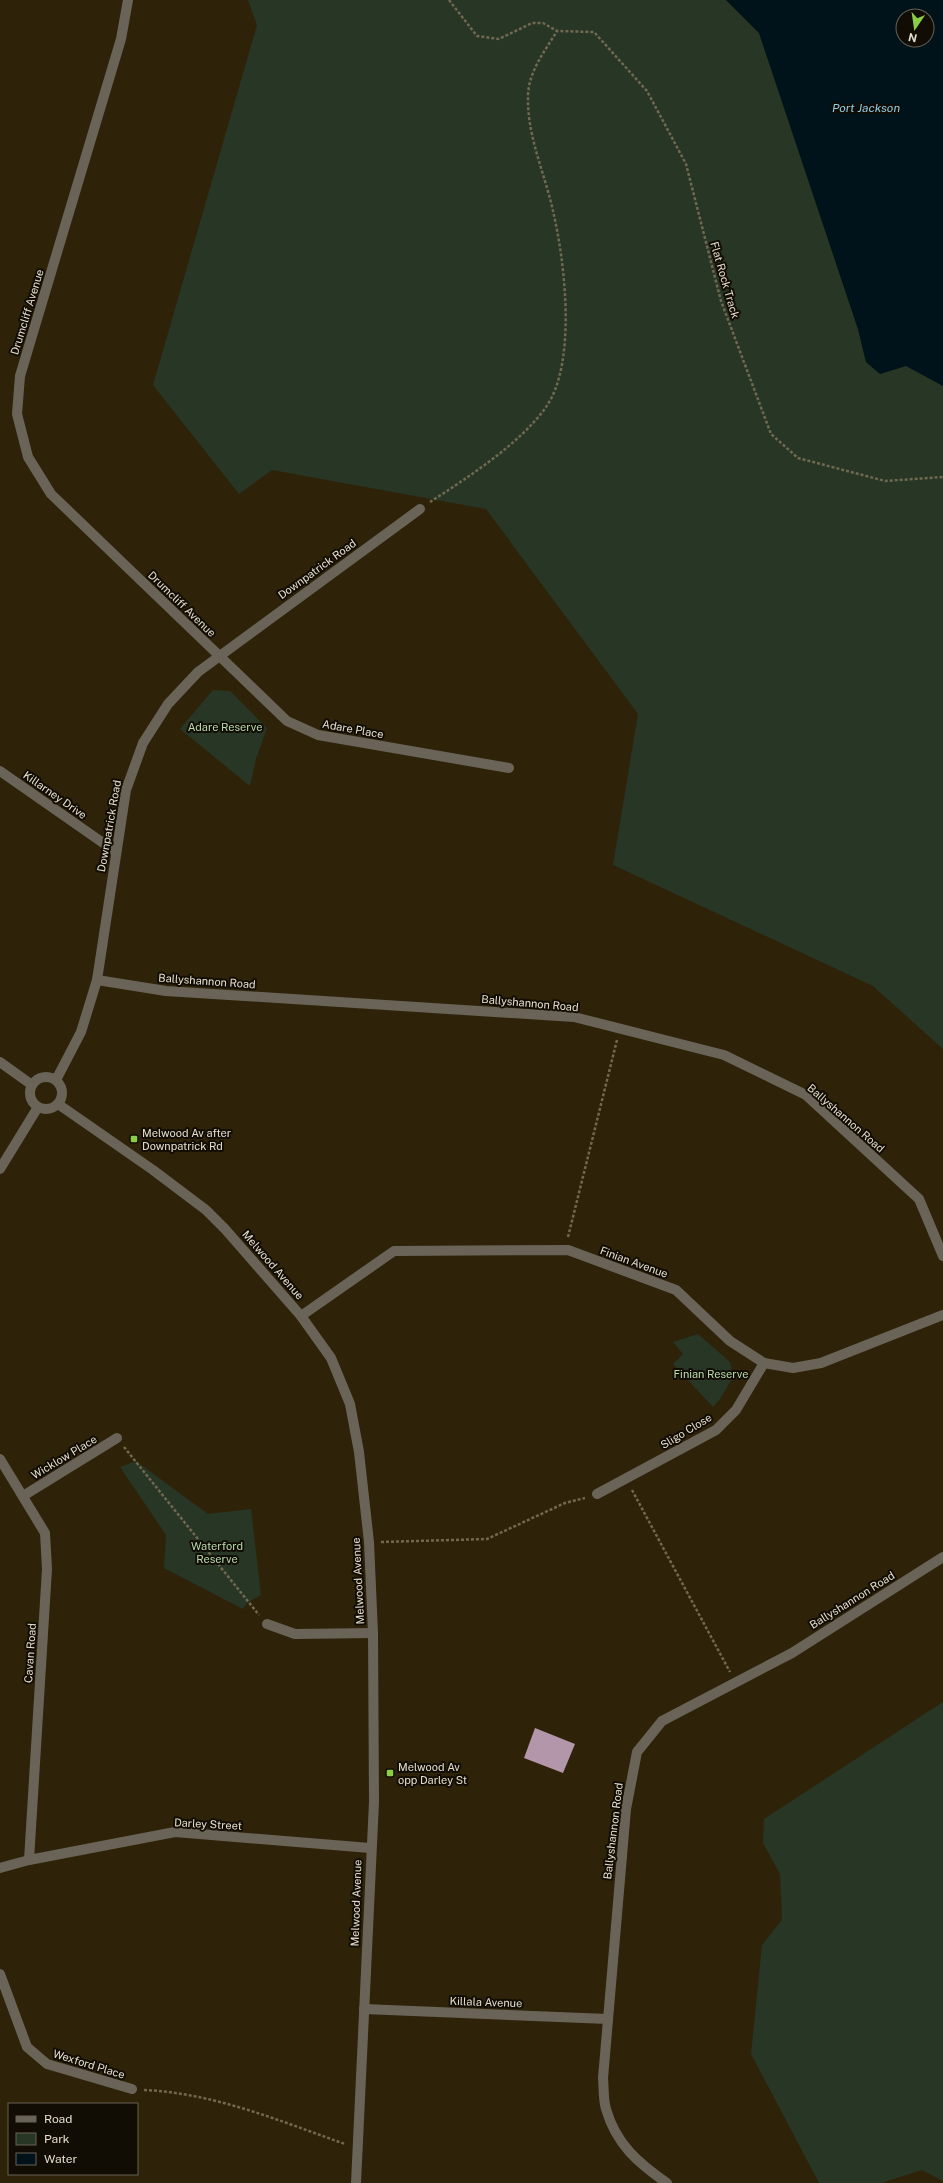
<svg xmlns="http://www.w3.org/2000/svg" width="943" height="2183" font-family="'Public Sans',sans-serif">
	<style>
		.green { fill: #283625 }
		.water { fill: #00121a; fill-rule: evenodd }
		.building { fill: #b396aa }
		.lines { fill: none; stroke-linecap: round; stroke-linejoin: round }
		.path { stroke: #716851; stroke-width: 2.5; stroke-dasharray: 3 2; stroke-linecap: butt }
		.minor { stroke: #6a6458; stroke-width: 10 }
		.poi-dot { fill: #8bce46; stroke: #120d04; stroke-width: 1.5 }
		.labels { text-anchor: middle; stroke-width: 4; stroke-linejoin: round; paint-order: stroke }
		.street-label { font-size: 11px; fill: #e5decf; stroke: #120d04 }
		.park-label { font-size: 11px; fill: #badcb0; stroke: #120d04 }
		.poi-label { font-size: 11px; fill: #e5decf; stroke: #120d04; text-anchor: start }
		.water-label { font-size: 12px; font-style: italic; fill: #90cce5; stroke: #120d04 }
	</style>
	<rect width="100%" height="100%" fill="#2e2308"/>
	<g class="green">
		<path d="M 248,0 L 726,0 L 759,33 L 858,329 L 866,362 L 880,374 L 906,365 L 943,386 L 943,1049 L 873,986 L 613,865 L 638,714 L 486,509 L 272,470 L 239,494 L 153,385 L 257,25 Z"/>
		<path d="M 213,690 L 230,691 L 267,728 L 256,759 L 250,786 L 180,729 Z"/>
		<path d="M 698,1334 L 730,1362 L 733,1377 L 720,1399 L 713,1407 L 673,1364 L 683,1354 L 673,1342 Z"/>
		<path d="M 136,1461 L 208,1514 L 251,1509 L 261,1595 L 247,1603 L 243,1609 L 164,1568 L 166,1535 L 120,1467 Z"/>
		<path d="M 943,1702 L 943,2181 L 922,2170 L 881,2183 L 819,2183 L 751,2054 L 762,1945 L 782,1920 L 780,1874 L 763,1843 L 764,1819 Z"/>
	</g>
	<path class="water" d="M 726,0 L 943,0 L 943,386 L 906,366 L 880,374 L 866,362 L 858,329 L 759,33 ZM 903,16 L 927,16 L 927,40 L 903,40 Z"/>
	<path class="building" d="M 535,1728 L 575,1744 L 563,1773 L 524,1758 Z"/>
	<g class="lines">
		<g class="path">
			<path d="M 449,0 L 477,36 L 499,39 L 532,23 L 543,23 L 557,31 L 594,32 L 647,91 L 686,164 L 721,301 L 771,434 L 798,458 L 885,481 L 943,477"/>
			<path d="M 430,502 C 467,478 520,444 546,407 C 577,363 565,262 553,211 C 545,174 527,136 528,97 C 528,72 545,51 557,31"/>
			<path d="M 568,1237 L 617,1040"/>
			<path d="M 124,1447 L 259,1615"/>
			<path d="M 632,1490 L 730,1672"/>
			<path d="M 381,1542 L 487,1539 L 565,1503 L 585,1498"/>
			<path d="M 144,2090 C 214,2093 280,2121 345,2144"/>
		</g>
		<g class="minor">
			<path d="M 128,0 L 121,39 L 20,376 L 17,414 L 28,457 L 51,494 L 287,721 L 318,735 L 509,768"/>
			<path d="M 0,771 L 116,852"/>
			<path d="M 97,980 L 166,991 L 574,1017 L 724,1055 L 806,1095 L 919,1199 L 943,1256"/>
			<path d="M 0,1062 L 32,1085"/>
			<circle cx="46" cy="1093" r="16"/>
			<path d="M 56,1080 L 81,1032 L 97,980 L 126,790 L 143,743 L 168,704 L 198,672 L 420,509"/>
			<path d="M 58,1104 L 153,1170 L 206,1210 L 225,1229 L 301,1316 L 331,1358 L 350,1404 L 359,1452 L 369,1542 L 373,1633 L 374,1802 L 356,2183"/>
			<path d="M 0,1169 L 38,1107"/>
			<path d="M 301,1316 L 394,1251 L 568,1250 L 676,1290 L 730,1341 L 764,1363 L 793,1368 L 821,1363 L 943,1315"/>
			<path d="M 0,1459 L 45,1533 L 47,1569 L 29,1860"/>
			<path d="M 597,1494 L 716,1430 L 736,1410 L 764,1363"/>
			<path d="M 23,1496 L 117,1438"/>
			<path d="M 267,1624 L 295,1634 L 373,1633"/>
			<path d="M 0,1868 L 29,1860 L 175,1832 L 370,1848"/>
			<path d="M 0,1974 L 27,2047 L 47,2064 L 132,2089"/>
			<path d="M 364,2009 L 608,2019"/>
			<path d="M 667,2183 C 638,2163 616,2144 606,2109 C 603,2099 604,2088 603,2078 L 626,1809 L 637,1752 L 662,1721 L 792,1653 L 943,1557"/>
		</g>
	</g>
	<g class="poi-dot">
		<rect x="130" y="1135" width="8" height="8" rx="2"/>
		<rect x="386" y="1769" width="8" height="8" rx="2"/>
	</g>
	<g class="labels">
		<g class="street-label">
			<text transform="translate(725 280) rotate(74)" y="4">Flat Rock Track</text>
			<text transform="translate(27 312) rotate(-73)" y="4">Drumcliff Avenue</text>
			<text transform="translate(317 569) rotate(-36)" y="4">Downpatrick Road</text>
			<text transform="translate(182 604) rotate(44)" y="4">Drumcliff Avenue</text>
			<text transform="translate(353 729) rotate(10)" y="4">Adare Place</text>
			<text transform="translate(55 795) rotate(35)" y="4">Killarney Drive</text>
			<text transform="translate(109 826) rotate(-80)" y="4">Downpatrick Road</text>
			<text transform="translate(207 981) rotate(4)" y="4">Ballyshannon Road</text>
			<text transform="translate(530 1003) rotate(5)" y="4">Ballyshannon Road</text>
			<text transform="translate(846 1118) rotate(41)" y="4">Ballyshannon Road</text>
			<text transform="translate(634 1262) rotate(20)" y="4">Finian Avenue</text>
			<text transform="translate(273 1265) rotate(49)" y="4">Melwood Avenue</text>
			<text transform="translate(686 1431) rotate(-31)" y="4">Sligo Close</text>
			<text transform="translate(64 1457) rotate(-31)" y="4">Wicklow Place</text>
			<text transform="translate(358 1581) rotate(-93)" y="4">Melwood Avenue</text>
			<text transform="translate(852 1600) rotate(-32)" y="4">Ballyshannon Road</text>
			<text transform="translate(30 1653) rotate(-86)" y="4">Cavan Road</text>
			<text transform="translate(208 1824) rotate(3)" y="4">Darley Street</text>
			<text transform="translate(613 1831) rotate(-83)" y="4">Ballyshannon Road</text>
			<text transform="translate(356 1903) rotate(-88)" y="4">Melwood Avenue</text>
			<text transform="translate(486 2002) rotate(2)" y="4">Killala Avenue</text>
			<text transform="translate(89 2064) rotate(17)" y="4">Wexford Place</text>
		</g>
		<g class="park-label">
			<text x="225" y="731">Adare Reserve</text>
			<text x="711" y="1378">Finian Reserve</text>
			<text x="217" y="1550">Waterford<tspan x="217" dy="13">Reserve</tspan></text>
		</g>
		<g class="poi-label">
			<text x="142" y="1137">Melwood Av after<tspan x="142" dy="13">Downpatrick Rd</tspan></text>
			<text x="398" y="1771">Melwood Av<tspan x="398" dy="13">opp Darley St</tspan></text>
		</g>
		<g class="water-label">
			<text x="866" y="112">Port Jackson</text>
		</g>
	</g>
	<rect x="8" y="2103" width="130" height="72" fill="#120d04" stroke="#666155"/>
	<rect x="16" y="2116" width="20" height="6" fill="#6a6458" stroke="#666155"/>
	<text x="44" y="2123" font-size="12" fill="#e5decf">Road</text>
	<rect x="16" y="2133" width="20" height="12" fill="#283625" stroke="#666155"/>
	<text x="44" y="2143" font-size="12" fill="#e5decf">Park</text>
	<rect x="16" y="2153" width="20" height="12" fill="#00121a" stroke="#666155"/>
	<text x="44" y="2163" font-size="12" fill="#e5decf">Water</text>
	<g transform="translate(915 28) rotate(193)"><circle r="19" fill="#120d04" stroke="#666155"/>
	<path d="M0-3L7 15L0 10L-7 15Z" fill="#8bce46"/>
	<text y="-6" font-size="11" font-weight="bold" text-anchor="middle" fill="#e5decf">N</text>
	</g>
</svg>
